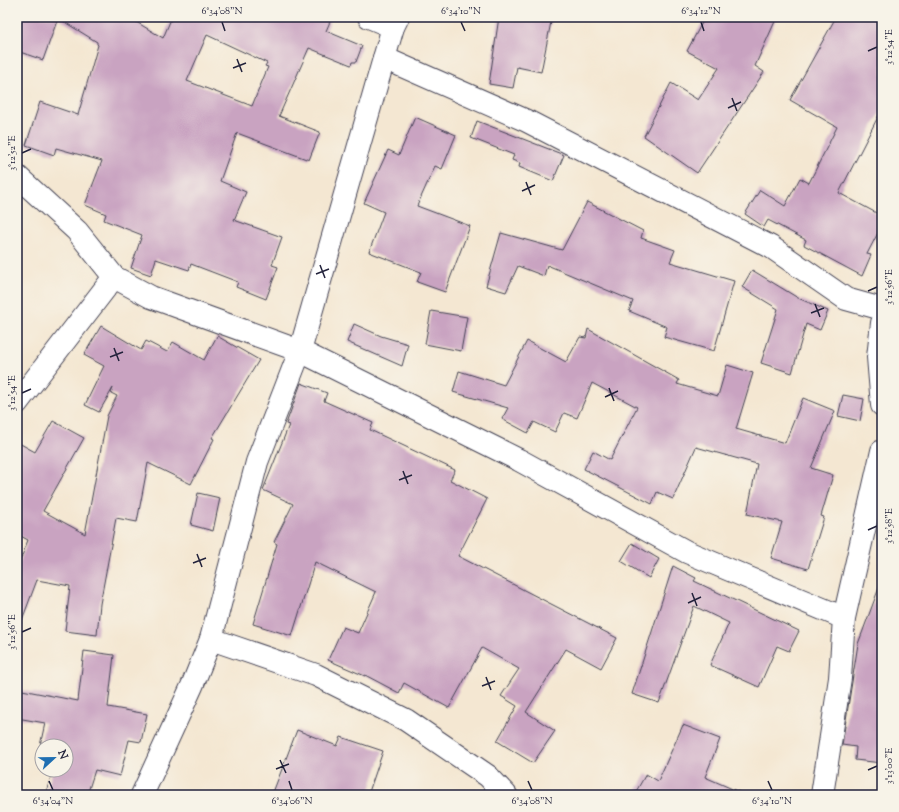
<svg xmlns="http://www.w3.org/2000/svg" width="899" height="812" font-family="'Sorts Mill Goudy',serif">
	<style>
		.building { fill: #c9a3c1; fill-rule: evenodd }
		.lines { fill: none; stroke-linecap: round; stroke-linejoin: round }
		.minor-casing { stroke: #424052; stroke-width: 24 }
		.minor { stroke: #fff; stroke-width: 22 }
		.ticks { fill: none; stroke: #22223b; stroke-width: 1.5 }
		.neatline { fill: none; stroke: #22223b; stroke-width: 1.5 }
		.ticks-label { font-size: 10px; text-anchor: middle; fill: #22223b }
	</style>
	<rect width="100%" height="100%" fill="#f7f3e8"/>
	<filter id="ink" filterUnits="userSpaceOnUse"><feTurbulence type="fractalNoise" baseFrequency=".025" numOctaves="2"/><feDisplacementMap in="SourceGraphic" scale="8" xChannelSelector="R" yChannelSelector="G"/><feConvolveMatrix kernelMatrix="1 2 1 2 8 2 1 2 1" color-interpolation-filters="sRGB"/></filter>
	<filter id="wash" filterUnits="userSpaceOnUse"><feTurbulence type="fractalNoise" baseFrequency=".012" numOctaves="4" result="noise"/><feDisplacementMap in="SourceGraphic" scale="16" xChannelSelector="R" yChannelSelector="G"/><feGaussianBlur stdDeviation="0.9" result="paint"/><feColorMatrix in="noise" values="0 0 0 0 0 0 0 0 0 0 0 0 0 0 0 0 0 1.4 0 .05"/><feComposite in="paint" operator="in"/></filter>
	<g filter="url(#wash)">
		<rect width="100%" height="100%" fill="#f4e7d2"/>
		<g id="blocks">
			<g class="building">
				<path d="M 17,17 L 128,17 L 163,38 L 171,19 L 167,17 L 332,17 L 326,31 L 362,46 L 356,62 L 352,62 L 351,65 L 309,48 L 279,116 L 320,132 L 309,160 L 237,133 L 220,181 L 246,192 L 234,220 L 282,237 L 272,265 L 278,267 L 266,299 L 236,287 L 238,282 L 191,264 L 189,270 L 156,259 L 151,275 L 131,268 L 142,235 L 104,220 L 106,214 L 85,205 L 102,161 L 56,148 L 54,155 L 26,145 L 40,102 L 78,115 L 98,45 L 97,44 L 97,42 L 58,18 L 43,60 L 17,51 ZM 207,35 L 267,63 L 265,66 L 268,67 L 252,106 L 187,81 Z"/>
				<path d="M 499,17 L 552,17 L 541,72 L 517,67 L 513,88 L 489,84 Z"/>
				<path d="M 705,17 L 777,17 L 755,66 L 764,72 L 697,173 L 644,136 L 671,83 L 698,100 L 719,68 L 687,51 Z"/>
				<path d="M 836,17 L 882,17 L 882,109 L 839,193 L 882,216 L 882,225 L 867,254 L 871,255 L 862,276 L 804,245 L 806,240 L 768,220 L 764,227 L 745,214 L 760,190 L 785,206 L 800,178 L 809,183 L 837,127 L 790,100 Z"/>
				<path d="M 415,117 L 456,135 L 442,169 L 435,166 L 417,206 L 470,226 L 445,292 L 417,282 L 421,272 L 369,252 L 384,212 L 364,203 L 388,150 L 399,155 Z"/>
				<path d="M 477,121 L 564,155 L 553,181 L 519,167 L 520,163 L 512,160 L 514,155 L 471,138 Z"/>
				<path d="M 587,202 L 643,231 L 641,238 L 675,250 L 670,262 L 734,281 L 714,351 L 664,337 L 667,327 L 629,311 L 633,301 L 547,265 L 544,276 L 518,266 L 506,292 L 486,286 L 501,233 L 562,250 Z"/>
				<path d="M 752,270 L 798,298 L 828,311 L 820,330 L 806,324 L 792,373 L 761,363 L 778,309 L 742,287 Z"/>
				<path d="M 431,311 L 467,317 L 461,351 L 425,344 Z"/>
				<path d="M 354,324 L 381,336 L 408,344 L 402,366 L 347,342 Z"/>
				<path d="M 101,326 L 141,350 L 146,341 L 167,352 L 173,342 L 204,360 L 217,336 L 259,360 L 212,438 L 214,439 L 191,484 L 148,463 L 137,522 L 116,518 L 100,604 L 97,635 L 65,631 L 70,586 L 37,580 L 19,628 L 17,628 L 17,569 L 28,540 L 17,534 L 17,442 L 35,452 L 53,421 L 84,438 L 43,511 L 85,534 L 107,416 L 117,396 L 111,393 L 113,388 L 99,412 L 85,405 L 104,366 L 84,355 Z"/>
				<path d="M 588,329 L 679,380 L 677,384 L 718,396 L 727,365 L 753,373 L 736,429 L 785,443 L 803,398 L 835,411 L 811,468 L 833,475 L 821,516 L 824,517 L 808,569 L 771,558 L 782,522 L 747,514 L 757,464 L 696,447 L 673,499 L 657,492 L 652,504 L 584,469 L 593,451 L 610,460 L 637,407 L 592,383 L 577,418 L 564,413 L 555,432 L 534,422 L 528,433 L 502,419 L 508,408 L 453,392 L 459,371 L 504,385 L 527,341 L 566,362 L 580,337 L 586,338 Z"/>
				<path d="M 301,383 L 327,393 L 324,401 L 373,423 L 370,430 L 455,470 L 450,480 L 487,499 L 458,556 L 617,638 L 601,668 L 566,649 L 526,712 L 555,731 L 533,763 L 497,741 L 517,706 L 501,696 L 519,669 L 482,648 L 449,708 L 404,683 L 399,693 L 365,675 L 365,676 L 328,660 L 343,627 L 358,633 L 376,592 L 315,562 L 292,636 L 253,624 L 277,544 L 274,542 L 293,504 L 263,490 L 289,425 L 286,424 Z"/>
				<path d="M 843,395 L 864,399 L 860,421 L 838,416 Z"/>
				<path d="M 198,493 L 220,498 L 213,531 L 191,525 Z"/>
				<path d="M 632,543 L 659,559 L 649,578 L 621,561 Z"/>
				<path d="M 673,566 L 696,578 L 694,581 L 799,631 L 789,651 L 777,646 L 759,687 L 710,665 L 729,623 L 694,606 L 659,703 L 632,694 Z"/>
				<path d="M 880,585 L 882,585 L 882,763 L 855,760 L 856,747 L 842,745 L 858,644 Z"/>
				<path d="M 84,651 L 114,655 L 108,707 L 147,714 L 141,742 L 129,740 L 120,776 L 95,770 L 87,795 L 45,795 L 53,770 L 66,770 L 66,746 L 42,746 L 42,756 L 38,755 L 45,723 L 17,718 L 17,689 L 78,701 Z"/>
				<path d="M 683,725 L 720,739 L 705,777 L 746,795 L 634,795 L 646,774 L 658,781 Z"/>
				<path d="M 297,730 L 337,746 L 341,737 L 383,751 L 368,795 L 272,795 Z"/>
			</g>
		</g>
	</g>
	<g filter="url(#ink)">
		<use href="#blocks" fill-opacity="0" stroke="#424052" stroke-width="1"/>
		<g class="lines">
			<defs>
				<g id="minor">
					<path d="M 369,17 L 393,27"/>
					<path d="M 384,58 L 527,121 L 771,247 L 846,299 L 882,309"/>
					<path d="M 17,176 L 77,231 L 114,277 L 151,297 L 300,351 L 519,460 L 687,552 L 844,618 L 840,678 L 822,795"/>
					<path d="M 882,323 L 878,357 L 882,405"/>
					<path d="M 17,403 L 114,277"/>
					<path d="M 844,618 L 882,451"/>
					<path d="M 211,639 L 316,675 L 406,720 L 488,776 L 506,795"/>
					<path d="M 142,795 L 192,686 L 211,639 L 257,462 L 300,351 L 393,27 L 398,17"/>
				</g>
			</defs>
			<use href="#minor" class="minor-casing"/>
			<use href="#minor" class="minor"/>
		</g>
	</g>
	<path class="ticks" d="M 222,22 L 225,31M 461,22 L 465,31M 701,22 L 704,31M 868,51 L 877,47M 237,59 L 242,72M 233,68 L 246,63M 732,98 L 737,111M 728,108 L 741,102M 22,153 L 31,149M 526,182 L 531,195M 522,191 L 535,185M 320,265 L 325,278M 316,274 L 329,269M 868,291 L 877,287M 815,304 L 820,317M 811,313 L 824,308M 114,348 L 119,361M 110,357 L 123,352M 609,388 L 614,401M 22,393 L 31,389M 605,397 L 618,391M 403,471 L 408,484M 399,480 L 412,475M 868,530 L 877,526M 197,554 L 202,567M 193,563 L 206,558M 692,593 L 697,606M 688,603 L 701,597M 22,632 L 31,628M 486,677 L 491,690M 482,686 L 495,681M 280,760 L 286,773M 276,769 L 289,764M 868,770 L 877,766M 49,781 L 53,790M 289,781 L 292,790M 528,781 L 532,790M 768,781 L 772,790"/>
	<rect width="899" height="812" fill="none" stroke="#f7f3e8" stroke-width="44"/>
	<g transform="translate(54 758) rotate(68)"><circle r="19" fill="#f7f3e8" stroke="#a29fa3"/>
	<path d="M0-3L7 15L0 10L-7 15Z" fill="#1f6fb2"/>
	<text y="-6" font-size="11" font-weight="bold" text-anchor="middle" fill="#22223b">N</text>
	</g>
	<rect x="22" y="22" width="855" height="768" class="neatline"/>
	<g class="ticks-label">
		<text x="222" y="14">6°34'08"N</text>
		<text x="461" y="14">6°34'10"N</text>
		<text x="701" y="14">6°34'12"N</text>
		<text transform="translate(888 47) rotate(-90)" y="4">3°12'54"E</text>
		<text transform="translate(11 153) rotate(-90)" y="4">3°12'52"E</text>
		<text transform="translate(888 287) rotate(-90)" y="4">3°12'56"E</text>
		<text transform="translate(11 393) rotate(-90)" y="4">3°12'54"E</text>
		<text transform="translate(888 526) rotate(-90)" y="4">3°12'58"E</text>
		<text transform="translate(11 632) rotate(-90)" y="4">3°12'56"E</text>
		<text transform="translate(888 766) rotate(-90)" y="4">3°13'00"E</text>
		<text x="53" y="804">6°34'04"N</text>
		<text x="292" y="804">6°34'06"N</text>
		<text x="532" y="804">6°34'08"N</text>
		<text x="772" y="804">6°34'10"N</text>
	</g>
</svg>
